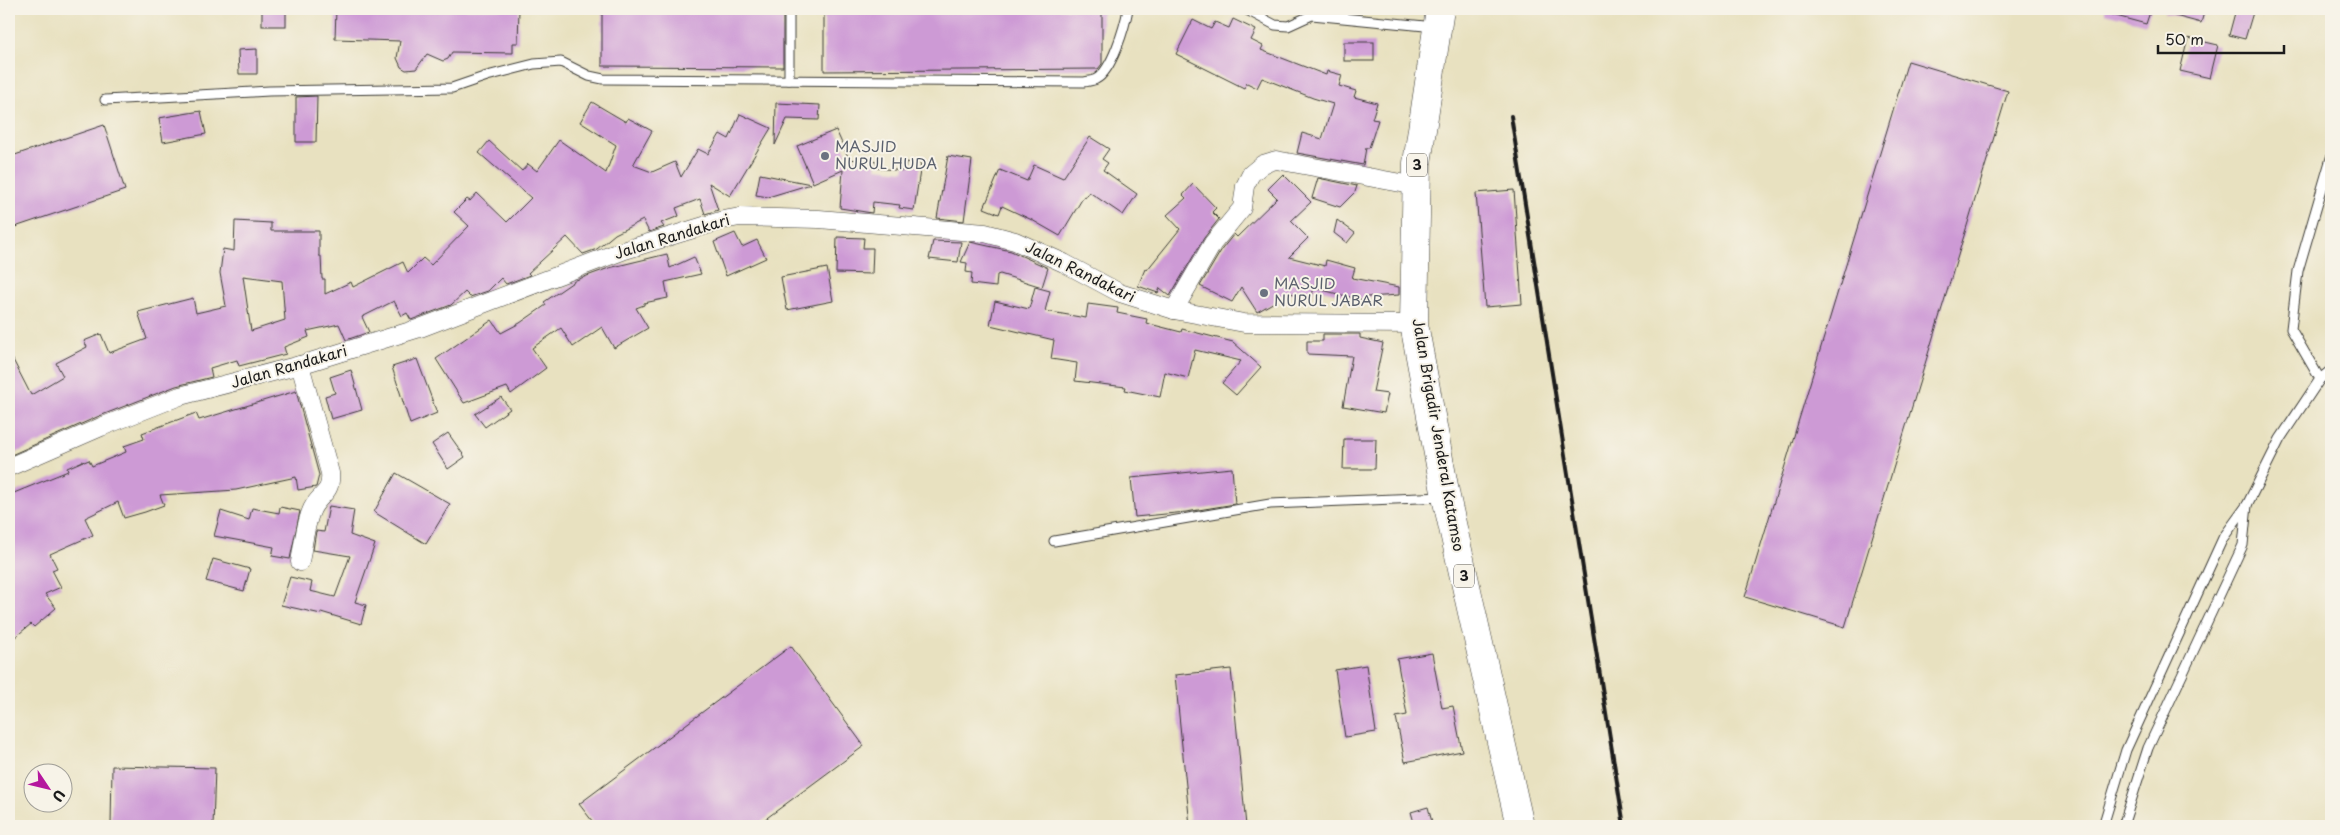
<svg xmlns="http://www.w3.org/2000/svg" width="2340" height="835" font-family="'Playpen Sans',sans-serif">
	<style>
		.building { fill: #cd9ad5; fill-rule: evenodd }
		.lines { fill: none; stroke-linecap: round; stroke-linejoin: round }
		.service-casing { stroke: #3b3a35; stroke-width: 11 }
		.minor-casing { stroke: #3b3a35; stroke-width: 19 }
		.trunk-casing { stroke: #3b3a35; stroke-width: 29 }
		.service { stroke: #fff; stroke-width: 9 }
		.minor { stroke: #fff; stroke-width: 18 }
		.trunk { stroke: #fff; stroke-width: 28 }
		.rail { stroke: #1c1c1c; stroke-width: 4 }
		.worship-dot { fill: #6b7280; stroke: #f7f3e8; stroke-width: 2 }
		.labels { text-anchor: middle; stroke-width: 4; stroke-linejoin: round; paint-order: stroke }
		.shield { fill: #f7f3e8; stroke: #5e5c59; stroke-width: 1 }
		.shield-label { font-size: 14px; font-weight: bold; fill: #1c1c1c }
		.worship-label { font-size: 15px; fill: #5b616d; stroke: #f7f3e8; text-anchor: start }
		.street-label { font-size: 15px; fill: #1c1c1c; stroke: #f7f3e8 }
	</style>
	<rect width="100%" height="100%" fill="#f7f3e8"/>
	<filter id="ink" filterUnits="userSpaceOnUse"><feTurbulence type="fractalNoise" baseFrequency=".02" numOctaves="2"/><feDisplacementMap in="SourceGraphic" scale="10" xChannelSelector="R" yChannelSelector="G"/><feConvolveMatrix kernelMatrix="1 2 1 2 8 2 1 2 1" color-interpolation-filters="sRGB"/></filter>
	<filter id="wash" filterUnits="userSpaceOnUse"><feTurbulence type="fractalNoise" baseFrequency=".0096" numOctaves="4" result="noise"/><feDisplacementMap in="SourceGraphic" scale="20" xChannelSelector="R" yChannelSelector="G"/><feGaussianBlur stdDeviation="1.12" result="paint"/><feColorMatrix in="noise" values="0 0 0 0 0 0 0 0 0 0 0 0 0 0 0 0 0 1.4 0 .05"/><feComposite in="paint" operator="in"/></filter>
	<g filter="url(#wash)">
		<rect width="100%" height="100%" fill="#e8e1c0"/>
		<g id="blocks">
			<g class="building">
				<rect x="262" y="9" width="24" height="17"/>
				<path d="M 336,9 L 519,9 L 518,43 L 513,43 L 513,53 L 452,52 L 448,59 L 443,61 L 427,54 L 416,69 L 406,70 L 401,67 L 397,58 L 400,41 L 335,39 Z"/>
				<path d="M 602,9 L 783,9 L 783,67 L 602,66 Z"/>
				<path d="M 824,9 L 1102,9 L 1102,64 L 1098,69 L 824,71 Z"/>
				<path d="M 2105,9 L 2151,9 L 2146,24 L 2105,13 Z"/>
				<path d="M 2165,9 L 2205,9 L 2201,23 L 2164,13 Z"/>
				<path d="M 2236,9 L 2254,9 L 2245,39 L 2229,35 Z"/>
				<path d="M 1233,19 L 1256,30 L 1251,40 L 1263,46 L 1261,50 L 1326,75 L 1327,71 L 1342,75 L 1339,86 L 1356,91 L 1354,97 L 1377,103 L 1372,119 L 1378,120 L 1369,148 L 1366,148 L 1363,165 L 1297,153 L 1302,133 L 1322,139 L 1333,104 L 1313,98 L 1262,78 L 1257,88 L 1247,83 L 1244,88 L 1176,54 L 1193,20 L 1211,29 L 1215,22 L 1229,28 Z"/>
				<path d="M 2188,38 L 2218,45 L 2210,78 L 2180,71 Z"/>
				<rect x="1344" y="42" width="30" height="19"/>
				<path d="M 257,49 L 257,74 L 239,74 L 238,50 Z"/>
				<path d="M 1908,61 L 2008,91 L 1845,627 L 1745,597 Z"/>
				<path d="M 317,96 L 316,142 L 296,142 L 296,97 Z"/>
				<path d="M 592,102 L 626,122 L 628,118 L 652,131 L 633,165 L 652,172 L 675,162 L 681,177 L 698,149 L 708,154 L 720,134 L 729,139 L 740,114 L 771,128 L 730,196 L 709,183 L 718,210 L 705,214 L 700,199 L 676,208 L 679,216 L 661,223 L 664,227 L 649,232 L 643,220 L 615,234 L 597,249 L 583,254 L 567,237 L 528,273 L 530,275 L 506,284 L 501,278 L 488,291 L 470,297 L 465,292 L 451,305 L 411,320 L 407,313 L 402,316 L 394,301 L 362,317 L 369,332 L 346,340 L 339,324 L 307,331 L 309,337 L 284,347 L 286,354 L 239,366 L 237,360 L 210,368 L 212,377 L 176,386 L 97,417 L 9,456 L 9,352 L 31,395 L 63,376 L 56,363 L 87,347 L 84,341 L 101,334 L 109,353 L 147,339 L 138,312 L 193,298 L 196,313 L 226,306 L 220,273 L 223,249 L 234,251 L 235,221 L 271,223 L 271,231 L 319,231 L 319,256 L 321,256 L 322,279 L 325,279 L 325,294 L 351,282 L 353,287 L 403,262 L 408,273 L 423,258 L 431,265 L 469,226 L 454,212 L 467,199 L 470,201 L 477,193 L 507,222 L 531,198 L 479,153 L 489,141 L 522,171 L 528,164 L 537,171 L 559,140 L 606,173 L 616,145 L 580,122 ZM 243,276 L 282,281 L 285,320 L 251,331 Z"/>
				<path d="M 776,103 L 820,105 L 819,120 L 787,119 L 775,145 Z"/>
				<path d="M 201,111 L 206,134 L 163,142 L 159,118 Z"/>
				<path d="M 104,125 L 125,190 L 9,229 L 9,157 Z"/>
				<path d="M 836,130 L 849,159 L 877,162 L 876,168 L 904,171 L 906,162 L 921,164 L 914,210 L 899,208 L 900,205 L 873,202 L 872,213 L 840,208 L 843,170 L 813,183 L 797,146 Z"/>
				<path d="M 1090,137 L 1109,149 L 1102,159 L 1108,163 L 1103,170 L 1137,194 L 1123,215 L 1089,192 L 1086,197 L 1084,196 L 1060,236 L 1032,220 L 1002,206 L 999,214 L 984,208 L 1000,170 L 1027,181 L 1034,165 L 1063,178 Z"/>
				<path d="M 948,156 L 972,160 L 964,221 L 937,218 Z"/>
				<path d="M 760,174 L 811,184 L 768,197 L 756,195 Z"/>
				<path d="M 1283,174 L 1311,202 L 1291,221 L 1308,238 L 1289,257 L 1325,266 L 1326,260 L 1355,268 L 1352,278 L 1399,287 L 1399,295 L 1367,297 L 1366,301 L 1314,288 L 1311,298 L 1290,293 L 1257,312 L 1241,287 L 1232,302 L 1200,286 L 1222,249 L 1234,234 L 1237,237 L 1277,198 L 1268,189 Z"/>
				<path d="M 1318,178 L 1357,186 L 1355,192 L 1340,207 L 1312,198 Z"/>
				<path d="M 1193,184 L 1216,208 L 1212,212 L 1219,219 L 1204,238 L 1170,296 L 1160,288 L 1158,293 L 1138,286 L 1145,269 L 1147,270 L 1180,229 L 1167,215 L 1186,198 L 1183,195 Z"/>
				<path d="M 1514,190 L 1522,304 L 1485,307 L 1476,193 Z"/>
				<path d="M 1337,220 L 1355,233 L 1347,243 L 1334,233 Z"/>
				<path d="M 735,233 L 742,247 L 757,240 L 766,258 L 726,276 L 714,242 Z"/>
				<path d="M 837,237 L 864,238 L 863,248 L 873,248 L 872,274 L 836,273 Z"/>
				<path d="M 933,241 L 961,242 L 958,262 L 929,259 Z"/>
				<path d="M 970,242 L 1011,251 L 1048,268 L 1042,287 L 1000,274 L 997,275 L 996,287 L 971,284 L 972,273 L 966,272 L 967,263 L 961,262 Z"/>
				<path d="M 667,254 L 670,268 L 694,257 L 701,274 L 665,282 L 668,298 L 644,303 L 644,305 L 636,308 L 648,328 L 614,348 L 602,327 L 573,347 L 561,328 L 532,348 L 546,368 L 511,394 L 507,387 L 464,403 L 436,359 L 492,320 L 501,333 L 520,323 L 546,305 L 544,302 L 576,280 L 609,268 Z"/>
				<path d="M 827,268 L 833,301 L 787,310 L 781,277 Z"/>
				<path d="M 1035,287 L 1050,291 L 1045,311 L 1086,318 L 1088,304 L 1118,308 L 1117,313 L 1147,319 L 1146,323 L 1181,332 L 1182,329 L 1233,342 L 1261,367 L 1236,395 L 1222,383 L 1241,361 L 1195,350 L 1188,378 L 1165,372 L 1160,397 L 1125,390 L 1126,387 L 1075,381 L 1077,363 L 1051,359 L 1054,340 L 990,325 L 995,301 L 1029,309 Z"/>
				<path d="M 1323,334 L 1360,334 L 1360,338 L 1383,343 L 1373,392 L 1388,394 L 1384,413 L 1343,406 L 1352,356 L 1307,354 L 1307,341 L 1323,341 Z"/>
				<path d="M 417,359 L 437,413 L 410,424 L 392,367 Z"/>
				<path d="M 351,370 L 362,410 L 331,419 L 325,396 L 335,393 L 330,377 Z"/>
				<path d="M 296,391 L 319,475 L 316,487 L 298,490 L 296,477 L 236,490 L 160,495 L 164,505 L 145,512 L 124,518 L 118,502 L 85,518 L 93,535 L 50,554 L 57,568 L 52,570 L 61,587 L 45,594 L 56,608 L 34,627 L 31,624 L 9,642 L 9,495 L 68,471 L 67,468 L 83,461 L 84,462 L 89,460 L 92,466 L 126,452 L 124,446 L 144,439 L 142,433 L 196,413 L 199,420 Z"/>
				<path d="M 501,397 L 510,409 L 485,427 L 475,414 Z"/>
				<path d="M 448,433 L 465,457 L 448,469 L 432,444 Z"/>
				<path d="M 1344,439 L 1376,439 L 1375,469 L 1343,469 Z"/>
				<path d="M 1232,468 L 1235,504 L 1186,512 L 1135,517 L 1131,478 Z"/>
				<path d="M 396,473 L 450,504 L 426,544 L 374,512 Z"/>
				<path d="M 329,506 L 354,510 L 350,535 L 375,544 L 355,602 L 366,605 L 361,624 L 321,612 L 321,614 L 281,605 L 290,577 L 312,582 L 310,591 L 335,597 L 350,556 L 313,550 L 316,531 L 324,532 Z"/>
				<path d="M 280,507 L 300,511 L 290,559 L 272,556 L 274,547 L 214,536 L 221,511 L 249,520 L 252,508 L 279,513 Z"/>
				<path d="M 213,559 L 250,569 L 244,591 L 206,581 Z"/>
				<path d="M 791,646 L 864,746 L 756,826 L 596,826 L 579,804 Z"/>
				<path d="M 1432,653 L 1442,708 L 1453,706 L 1462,751 L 1405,762 L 1396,717 L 1407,715 L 1397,659 Z"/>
				<path d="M 1366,665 L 1376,732 L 1345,737 L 1335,670 Z"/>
				<path d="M 1231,669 L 1246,826 L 1190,826 L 1175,675 Z"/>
				<path d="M 112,766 L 215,768 L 213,826 L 111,826 Z"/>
				<path d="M 1428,807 L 1433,826 L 1415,826 L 1411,812 Z"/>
			</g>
		</g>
	</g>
	<g filter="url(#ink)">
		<use href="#blocks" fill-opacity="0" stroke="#3b3a35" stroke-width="1"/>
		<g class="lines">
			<defs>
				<g id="service">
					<path d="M 1245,9 L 1275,25 L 1288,26 L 1312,15 L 1435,27"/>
					<path d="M 789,80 L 789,9"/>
					<path d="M 105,100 L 269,91 L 452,88 L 487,76 L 534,64 L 561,62 L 589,76 L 603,79 L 1084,82 C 1088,81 1093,81 1096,79 C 1112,71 1125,26 1128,9"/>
					<path d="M 2320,379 L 2291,329 L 2298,271 L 2331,158"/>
					<path d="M 1054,541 L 1270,504 L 1444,497"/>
					<path d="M 2103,826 L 2126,750 L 2223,538 L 2247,505 L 2280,439 L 2320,379 L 2331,370"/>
					<path d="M 2123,826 L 2148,748 L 2243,545 L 2247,505"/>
				</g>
				<g id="minor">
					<path d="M 1174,310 L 1213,243 L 1242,208 L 1245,186 L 1251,174 L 1263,164 L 1276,160 L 1417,186"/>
					<path d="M 9,467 L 101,427 L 180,396 L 300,365 L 420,328 L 622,251 L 723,220 L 740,217 L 819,219 L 985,233 L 1015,241 L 1064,263 L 1120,293 L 1174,310 L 1244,323 L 1414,324"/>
					<path d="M 300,562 C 303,546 305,524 312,509 C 320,493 332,494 330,473 L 300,365"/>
				</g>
				<path id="trunk" d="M 1440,9 L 1417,163 L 1414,324 L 1446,497 L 1520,826"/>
			</defs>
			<use href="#service" class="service-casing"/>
			<use href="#minor" class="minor-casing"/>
			<use href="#trunk" class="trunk-casing"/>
			<use href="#service" class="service"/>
			<use href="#minor" class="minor"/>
			<use href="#trunk" class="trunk"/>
			<path class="rail" d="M 1511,116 L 1624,826"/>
		</g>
	</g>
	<g class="worship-dot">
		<circle cx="825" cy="156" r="5"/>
		<circle cx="1264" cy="293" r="5"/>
	</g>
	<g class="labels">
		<g class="shield">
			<rect x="1407" y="153.5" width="20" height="23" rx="4"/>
			<rect x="1454" y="564.5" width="20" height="23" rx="4"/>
		</g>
		<g class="shield-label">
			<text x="1417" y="170">3</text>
			<text x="1464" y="581">3</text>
		</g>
		<g class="worship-label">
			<text x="835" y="152">MASJID<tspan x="835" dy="17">NURUL HUDA</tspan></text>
			<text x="1274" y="289">MASJID<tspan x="1274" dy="17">NURUL JABAR</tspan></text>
		</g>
		<g class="street-label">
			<text transform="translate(672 237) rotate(-17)" y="5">Jalan Randakari</text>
			<text transform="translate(1080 272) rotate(26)" y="5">Jalan Randakari</text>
			<text transform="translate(289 367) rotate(-16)" y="5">Jalan Randakari</text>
			<text transform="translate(1438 435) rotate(80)" y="5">Jalan Brigadir Jenderal Katamso</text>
		</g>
	</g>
	<rect width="2340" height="835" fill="none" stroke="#f7f3e8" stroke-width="30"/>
	<g transform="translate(48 788) rotate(125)"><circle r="24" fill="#f7f3e8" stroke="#9f9d96"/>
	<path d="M0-4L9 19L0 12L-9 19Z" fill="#b5179e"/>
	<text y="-8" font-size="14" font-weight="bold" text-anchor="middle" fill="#1c1c1c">U</text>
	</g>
	<path d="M2158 45v8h126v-8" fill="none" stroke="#1c1c1c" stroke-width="2.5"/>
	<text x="2165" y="45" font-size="15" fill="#1c1c1c" stroke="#f7f3e8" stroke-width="4" paint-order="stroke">50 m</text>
</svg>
